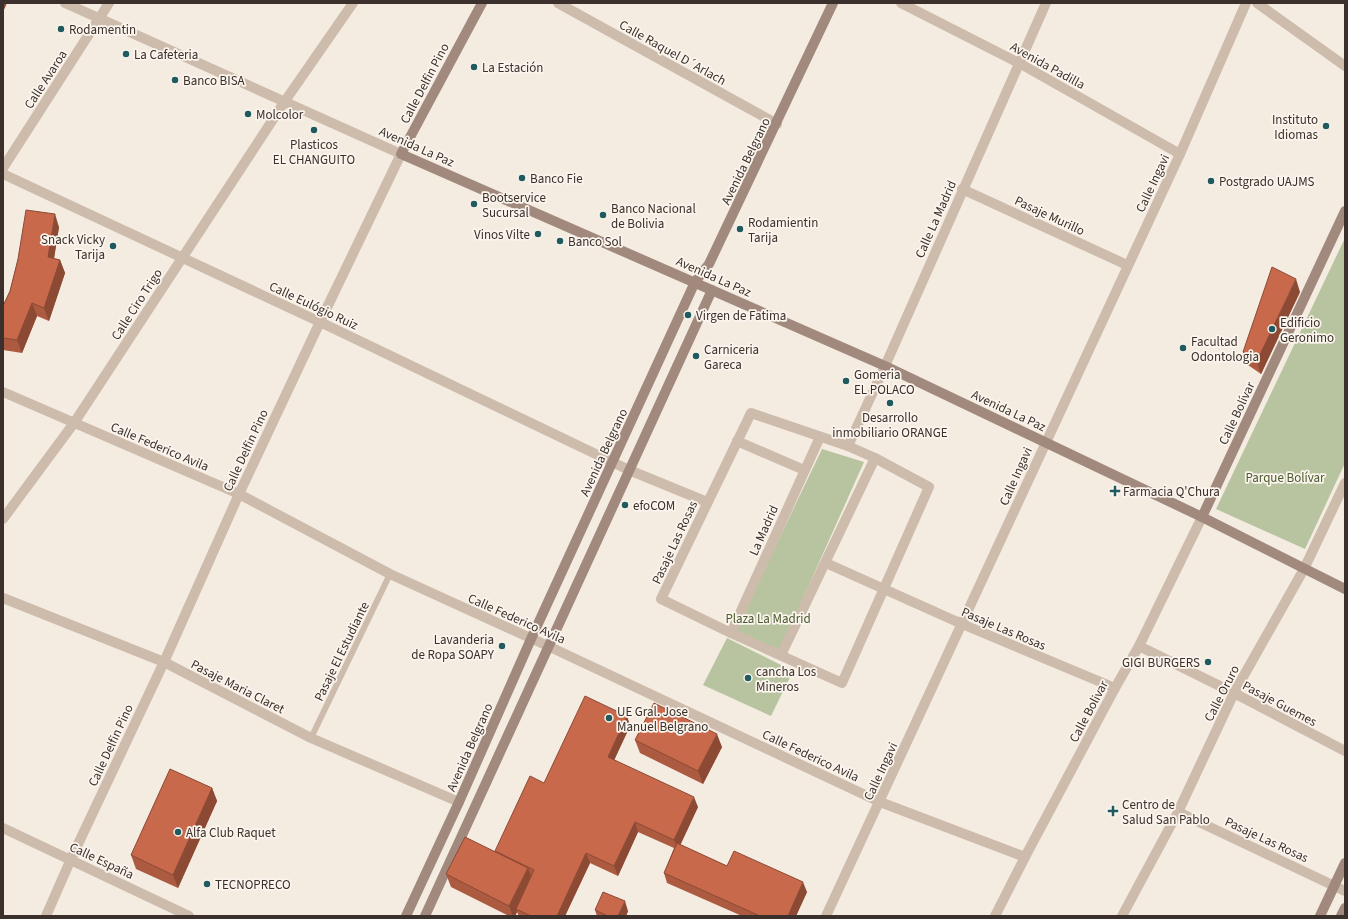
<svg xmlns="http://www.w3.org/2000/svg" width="1348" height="919" font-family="'Source Sans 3',sans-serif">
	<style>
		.green { fill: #b8c4a0 }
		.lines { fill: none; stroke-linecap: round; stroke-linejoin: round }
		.lane { stroke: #cdbbac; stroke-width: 6 }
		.street { stroke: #cdbbac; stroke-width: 10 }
		.secondary { stroke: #a18a7d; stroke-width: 10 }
		.wall { fill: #ac5a40 }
		.shaded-wall { fill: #8c4a34 }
		.building { fill: #c8694b; stroke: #8c4a34 }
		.poi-dot { fill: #1f5a5e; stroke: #fbf5ee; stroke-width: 1.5 }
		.labels { text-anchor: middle; stroke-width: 3.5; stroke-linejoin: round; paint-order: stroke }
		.poi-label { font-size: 13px; fill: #3b302b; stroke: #fbf5ee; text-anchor: start }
		.street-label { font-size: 13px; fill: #3b302b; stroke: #fbf5ee }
		.park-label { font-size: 13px; fill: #4a5a2e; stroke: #fbf5ee }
	</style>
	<rect width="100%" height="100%" fill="#f4ebe1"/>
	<g class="green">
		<path d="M 1345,238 L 1345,463 L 1305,549 L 1216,509 Z"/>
		<path d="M 822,449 L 864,462 L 779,652 L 735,631 Z"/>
		<path d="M 727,638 L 793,671 L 771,716 L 703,685 Z"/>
	</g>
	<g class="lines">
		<path class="lane" d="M 311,738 L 390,574"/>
		<g class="street">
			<path d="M 558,3 L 777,124"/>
			<path d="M 901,3 L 1019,63 L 1180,154"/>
			<path d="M 1257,3 L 1345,66"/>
			<path d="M 3,168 L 109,3"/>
			<path d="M 3,174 L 320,322 L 629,470 L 707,502"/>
			<path d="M 962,189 L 1127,265"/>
			<path d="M 3,392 L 239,494 L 390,574 L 548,646 L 880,802 L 1025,857"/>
			<path d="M 751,413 L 848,446 L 875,458 L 929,487 L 842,683 L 731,633 L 661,599 Z"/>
			<path d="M 737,441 L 804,470"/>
			<path d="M 848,446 L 885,366 L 1046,3"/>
			<path d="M 3,519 L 74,423 L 285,101 L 353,3"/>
			<path d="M 826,563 L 962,624 L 1115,688"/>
			<path d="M 3,598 L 164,662 L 311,738 L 459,802"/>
			<path d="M 731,633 L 820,437"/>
			<path d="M 1139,646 L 1234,693 L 1345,751"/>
			<path d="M 781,655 L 875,458"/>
			<path d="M 1178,812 L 1345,891"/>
			<path d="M 3,828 L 189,916"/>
			<path d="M 46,916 L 71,859 L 164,662 L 239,494 L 320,322 L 401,154 L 65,3"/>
			<path d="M 826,916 L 1180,154 L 1246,3"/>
			<path d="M 995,916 L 1025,857 L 1115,688 L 1139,646 L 1202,517"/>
			<path d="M 1122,916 L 1178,812 L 1234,693 L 1304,569 L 1345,483"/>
		</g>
		<g class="secondary">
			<path d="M 482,3 L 401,154 L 885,366 L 1202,517 L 1345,589"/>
			<path d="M 1202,517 L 1345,211"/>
			<path d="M 406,916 L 459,802 L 531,639 L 695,282 L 709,264 L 833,3"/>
			<path d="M 425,916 L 712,290"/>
			<path d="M 1320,916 L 1345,863"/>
			<path d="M 1341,916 L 1345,908"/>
		</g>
	</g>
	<g class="wall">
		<path d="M 59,227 L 54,259 L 60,260 L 65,273 L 49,321 L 37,316 L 22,353 L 3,350 L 3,306 L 10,291 L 18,259 Z"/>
		<path d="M 1300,292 L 1261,374 L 1248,365 L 1243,352 Z"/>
		<path d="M 627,716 L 630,726 L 614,760 L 698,807 L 680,845 L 727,866 L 807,892 L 796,916 L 742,916 L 667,883 L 664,873 L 674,848 L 638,832 L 618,876 L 590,863 L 565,916 L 519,916 L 517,912 L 515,916 L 509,916 L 451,887 L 446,874 L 495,851 L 544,783 Z"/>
		<path d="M 635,740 L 722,747 L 703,784 L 640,753 Z"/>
		<path d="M 212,788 L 217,801 L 178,888 L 136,869 L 131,855 Z"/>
		<path d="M 595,910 L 628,911 L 626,916 L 597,916 Z"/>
	</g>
	<g class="shaded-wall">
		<path d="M 3,3 L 7,3 L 3,12 Z"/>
		<path d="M 55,214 L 59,227 L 52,270 L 48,257 Z"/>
		<path d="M 60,260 L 65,273 L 49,321 L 44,308 Z"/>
		<path d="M 1296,279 L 1300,292 L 1261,374 L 1257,361 Z"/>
		<path d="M 32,303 L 37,316 L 22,353 L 17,340 Z"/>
		<path d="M 627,716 L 630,726 L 611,767 L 608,757 Z"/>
		<path d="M 717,734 L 722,747 L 703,784 L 698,771 Z"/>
		<path d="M 212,788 L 217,801 L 178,888 L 173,875 Z"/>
		<path d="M 694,797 L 698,807 L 678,850 L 674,840 Z"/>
		<path d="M 635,822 L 638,832 L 618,876 L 614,866 Z"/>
		<path d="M 586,853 L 590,863 L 565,916 L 557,916 Z"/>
		<path d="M 528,868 L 533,881 L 516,909 L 517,912 L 515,916 L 513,916 L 509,906 Z"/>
		<path d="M 803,882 L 807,892 L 796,916 L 788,916 Z"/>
		<path d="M 625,901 L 628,911 L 626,916 L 618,916 Z"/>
	</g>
	<g class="building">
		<path d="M 26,210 L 55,214 L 48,257 L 60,260 L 44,308 L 32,303 L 17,340 L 3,338 L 3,306 L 10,291 L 18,259 Z"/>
		<path d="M 1272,267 L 1296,279 L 1257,361 L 1243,352 Z"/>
		<path d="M 585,696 L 627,716 L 608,757 L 694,797 L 674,840 L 635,822 L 614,866 L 586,853 L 557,916 L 531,916 L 516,909 L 534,870 L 495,851 L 530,776 L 544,783 Z"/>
		<path d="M 654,703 L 717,734 L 698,771 L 635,740 Z"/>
		<path d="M 170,769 L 212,788 L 173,875 L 131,855 Z"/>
		<path d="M 465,837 L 528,868 L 509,906 L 446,874 Z"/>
		<path d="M 677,843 L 727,866 L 734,851 L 803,882 L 788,916 L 760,916 L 664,873 Z"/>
		<path d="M 603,892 L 625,901 L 618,916 L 608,916 L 595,910 Z"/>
	</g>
	<g class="poi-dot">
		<circle cx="61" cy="29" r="4"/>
		<circle cx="126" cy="54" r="4"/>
		<circle cx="474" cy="67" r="4"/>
		<circle cx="175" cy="80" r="4"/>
		<circle cx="248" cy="114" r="4"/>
		<circle cx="1326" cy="126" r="4"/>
		<circle cx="314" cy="130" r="4"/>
		<circle cx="522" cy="178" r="4"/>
		<circle cx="1211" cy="181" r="4"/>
		<circle cx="474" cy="204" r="4"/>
		<circle cx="603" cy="215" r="4"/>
		<circle cx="740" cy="229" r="4"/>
		<circle cx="538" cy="234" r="4"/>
		<circle cx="560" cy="241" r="4"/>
		<circle cx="113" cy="246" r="4"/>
		<circle cx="688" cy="315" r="4"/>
		<circle cx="1272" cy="329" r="4"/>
		<circle cx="1183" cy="348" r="4"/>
		<circle cx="696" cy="356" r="4"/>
		<circle cx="846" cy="381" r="4"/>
		<circle cx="890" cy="403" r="4"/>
		<path d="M1113 485h4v4h4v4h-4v4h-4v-4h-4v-4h4z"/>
		<circle cx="625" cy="505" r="4"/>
		<circle cx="502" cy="646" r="4"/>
		<circle cx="1208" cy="662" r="4"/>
		<circle cx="748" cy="678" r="4"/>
		<circle cx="609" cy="718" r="4"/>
		<path d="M1111 805h4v4h4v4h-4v4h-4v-4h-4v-4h4z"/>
		<circle cx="178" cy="832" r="4"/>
		<circle cx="207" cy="884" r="4"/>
	</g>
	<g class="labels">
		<g class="poi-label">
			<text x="69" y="34">Rodamentin</text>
			<text x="134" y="59">La Cafeteria</text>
			<text x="482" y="72">La Estación</text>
			<text x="183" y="85">Banco BISA</text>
			<text x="256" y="119">Molcolor</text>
			<text x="1318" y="124" text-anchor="end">Instituto<tspan x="1318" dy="15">Idiomas</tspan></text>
			<text x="314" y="149" text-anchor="middle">Plasticos<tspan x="314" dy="15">EL CHANGUITO</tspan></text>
			<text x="530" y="183">Banco Fie</text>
			<text x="1219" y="186">Postgrado UAJMS</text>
			<text x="482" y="202">Bootservice<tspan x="482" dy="15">Sucursal</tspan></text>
			<text x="611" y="213">Banco Nacional<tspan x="611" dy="15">de Bolivia</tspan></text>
			<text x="748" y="227">Rodamientin<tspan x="748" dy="15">Tarija</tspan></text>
			<text x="530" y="239" text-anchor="end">Vinos Vilte</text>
			<text x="105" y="244" text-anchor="end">Snack Vicky<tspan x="105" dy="15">Tarija</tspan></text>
			<text x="568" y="246">Banco Sol</text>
			<text x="696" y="320">Virgen de Fatima</text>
			<text x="1280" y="327">Edificio<tspan x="1280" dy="15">Geronimo</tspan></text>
			<text x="1191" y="346">Facultad<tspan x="1191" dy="15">Odontologia</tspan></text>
			<text x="704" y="354">Carniceria<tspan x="704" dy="15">Gareca</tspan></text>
			<text x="854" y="379">Gomeria<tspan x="854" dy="15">EL POLACO</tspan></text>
			<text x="890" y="422" text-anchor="middle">Desarrollo<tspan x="890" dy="15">inmobiliario ORANGE</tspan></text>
			<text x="1123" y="496">Farmacia Q'Chura</text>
			<text x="633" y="510">efoCOM</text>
			<text x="494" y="644" text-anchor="end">Lavanderia<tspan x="494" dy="15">de Ropa SOAPY</tspan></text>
			<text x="1200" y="667" text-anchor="end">GIGI BURGERS</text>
			<text x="756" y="676">cancha Los<tspan x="756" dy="15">Mineros</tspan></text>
			<text x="617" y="716">UE Gral. Jose<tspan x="617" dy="15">Manuel Belgrano</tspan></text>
			<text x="1122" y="809">Centro de<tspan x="1122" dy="15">Salud San Pablo</tspan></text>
			<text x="186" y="837">Alfa Club Raquet</text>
			<text x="215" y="889">TECNOPRECO</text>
		</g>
		<g class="street-label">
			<text transform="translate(673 52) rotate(29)" y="5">Calle Raquel D´Arlach</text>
			<text transform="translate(1048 65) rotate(29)" y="5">Avenida Padilla</text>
			<text transform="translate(45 79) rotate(-57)" y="5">Calle Avaroa</text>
			<text transform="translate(424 83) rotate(-62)" y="5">Calle Delfin Pino</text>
			<text transform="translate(417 146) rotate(24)" y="5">Avenida La Paz</text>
			<text transform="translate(745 161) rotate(-64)" y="5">Avenida Belgrano</text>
			<text transform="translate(1152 183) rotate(-65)" y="5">Calle Ingavi</text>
			<text transform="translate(1050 215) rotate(25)" y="5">Pasaje Murillo</text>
			<text transform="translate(935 219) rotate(-66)" y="5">Calle La Madrid</text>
			<text transform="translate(714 276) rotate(24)" y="5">Avenida La Paz</text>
			<text transform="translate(136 304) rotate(-57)" y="5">Calle Ciro Trigo</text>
			<text transform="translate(314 305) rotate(25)" y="5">Calle Eulógio Ruiz</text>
			<text transform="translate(1009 410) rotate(25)" y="5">Avenida La Paz</text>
			<text transform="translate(1236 413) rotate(-65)" y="5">Calle Bolívar</text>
			<text transform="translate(160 446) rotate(23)" y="5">Calle Federico Avila</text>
			<text transform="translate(245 450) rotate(-65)" y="5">Calle Delfin Pino</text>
			<text transform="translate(603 452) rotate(-65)" y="5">Avenida Belgrano</text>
			<text transform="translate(1015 476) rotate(-66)" y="5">Calle Ingavi</text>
			<text transform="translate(763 530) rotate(-66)" y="5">La Madrid</text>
			<text transform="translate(674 542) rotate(-65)" y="5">Pasaje Las Rosas</text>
			<text transform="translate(517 618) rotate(24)" y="5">Calle Federico Avila</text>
			<text transform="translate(1004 628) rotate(23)" y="5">Pasaje Las Rosas</text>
			<text transform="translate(341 651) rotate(-64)" y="5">Pasaje El Estudiante</text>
			<text transform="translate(238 686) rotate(27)" y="5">Pasaje Maria Claret</text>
			<text transform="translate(1221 693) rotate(-63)" y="5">Calle Oruro</text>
			<text transform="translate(1280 703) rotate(28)" y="5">Pasaje Guemes</text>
			<text transform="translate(1088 711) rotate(-62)" y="5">Calle Bolivar</text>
			<text transform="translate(110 745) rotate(-65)" y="5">Calle Delfin Pino</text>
			<text transform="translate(469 747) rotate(-66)" y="5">Avenida Belgrano</text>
			<text transform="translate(811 755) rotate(25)" y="5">Calle Federico Avila</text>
			<text transform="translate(880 771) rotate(-65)" y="5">Calle Ingavi</text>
			<text transform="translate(1267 839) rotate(25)" y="5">Pasaje Las Rosas</text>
			<text transform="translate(102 860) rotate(25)" y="5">Calle España</text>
		</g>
		<g class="park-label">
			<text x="1285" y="482">Parque Bolívar</text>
			<text x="768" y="623">Plaza La Madrid</text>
		</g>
	</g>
	<rect width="1348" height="919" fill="none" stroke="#3b302b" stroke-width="8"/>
</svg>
